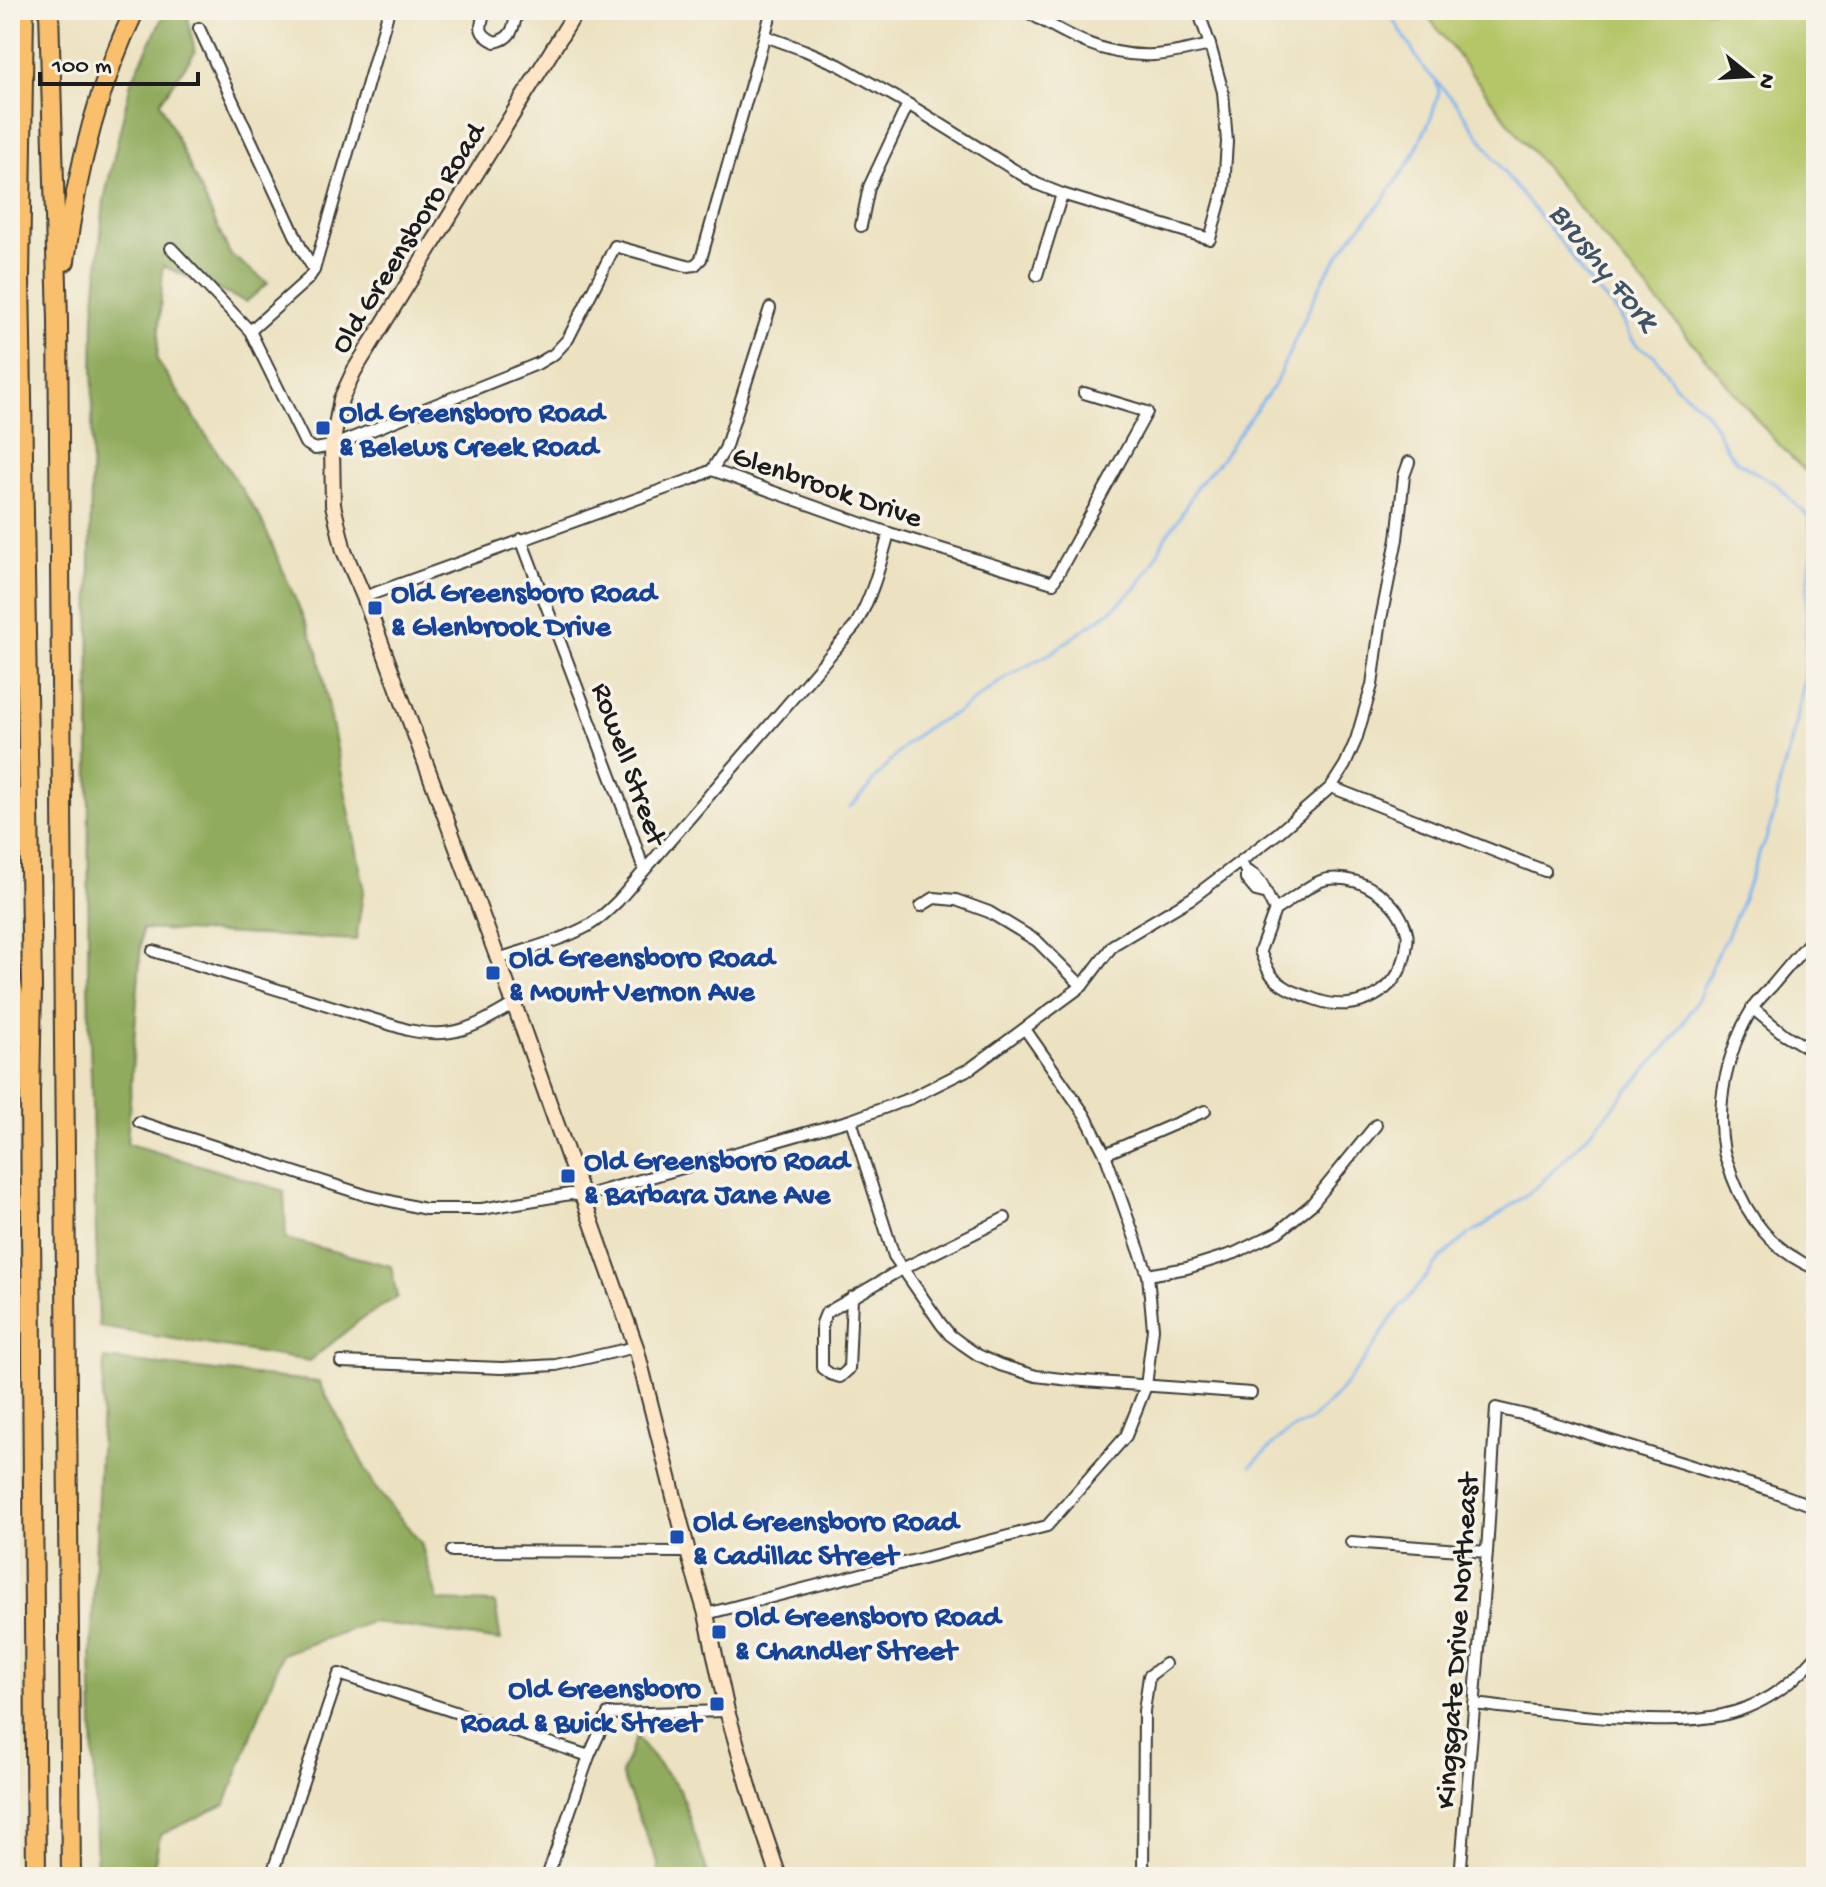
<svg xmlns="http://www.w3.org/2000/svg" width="1826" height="1887" font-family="'Gochi Hand',sans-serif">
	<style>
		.green { fill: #b5c669; stroke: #687142; stroke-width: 2 }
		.forest { fill: #90ab5d; stroke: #56643c; stroke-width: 2 }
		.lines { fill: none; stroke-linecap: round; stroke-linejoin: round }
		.stream { stroke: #82b5ef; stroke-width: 3 }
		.street-casing { stroke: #3b3a35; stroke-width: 14 }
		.secondary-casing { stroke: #3b3a35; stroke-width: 18 }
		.highway-casing { stroke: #3b3a35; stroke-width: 22 }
		.street { stroke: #fff; stroke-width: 10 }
		.secondary { stroke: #fde5c5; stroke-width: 14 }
		.highway { stroke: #f9bf6d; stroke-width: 18 }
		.transit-dot { fill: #1a4fb4; stroke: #f7f3e8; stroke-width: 3 }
		.labels { text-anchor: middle; stroke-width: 7; stroke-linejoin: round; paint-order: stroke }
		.street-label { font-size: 30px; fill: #1c1c1c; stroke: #f7f3e8 }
		.transit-label { font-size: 30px; font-weight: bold; fill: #164399; stroke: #f7f3e8; text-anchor: start }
		.water-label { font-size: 32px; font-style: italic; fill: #405266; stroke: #f7f3e8 }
	</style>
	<rect width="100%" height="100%" fill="#f7f3e8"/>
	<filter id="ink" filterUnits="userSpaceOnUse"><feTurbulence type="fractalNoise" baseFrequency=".0125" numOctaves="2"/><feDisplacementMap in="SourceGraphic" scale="16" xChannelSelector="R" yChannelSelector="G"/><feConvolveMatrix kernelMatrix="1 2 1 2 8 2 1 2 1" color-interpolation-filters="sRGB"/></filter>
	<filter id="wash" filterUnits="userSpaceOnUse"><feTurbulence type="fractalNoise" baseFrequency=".006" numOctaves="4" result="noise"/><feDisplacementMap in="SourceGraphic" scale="32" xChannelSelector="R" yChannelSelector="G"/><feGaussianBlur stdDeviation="1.8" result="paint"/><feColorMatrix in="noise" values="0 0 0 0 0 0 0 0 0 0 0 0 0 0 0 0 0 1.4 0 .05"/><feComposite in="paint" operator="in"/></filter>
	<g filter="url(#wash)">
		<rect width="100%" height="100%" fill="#ece2c1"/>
		<path class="green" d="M 1423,10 L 1816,10 L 1816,479 L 1806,472 L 1776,442 L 1523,141 Z"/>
		<g class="forest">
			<path d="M 166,10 L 193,10 L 188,17 L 195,52 L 160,102 L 230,254 L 268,283 L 246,302 L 163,266 L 157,360 L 261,519 L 318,652 L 364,887 L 356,940 L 142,929 L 127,1143 L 284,1191 L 286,1239 L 391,1266 L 397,1297 L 360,1320 L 310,1361 L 99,1327 L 88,983 L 90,544 L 94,315 L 104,200 L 131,82 Z"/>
			<path d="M 104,1359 L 319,1382 L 377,1490 L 421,1543 L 438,1601 L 495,1603 L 501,1641 L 371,1622 L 282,1654 L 226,1804 L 160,1835 L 152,1877 L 97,1877 L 91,1650 Z"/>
			<path d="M 636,1737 L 680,1790 L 709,1877 L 657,1877 L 658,1863 L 621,1774 Z"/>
		</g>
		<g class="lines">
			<g class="stream">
				<path d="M 1382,10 L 1394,20 L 1422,66 L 1457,104 L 1509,179 L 1560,241 L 1583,275 L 1620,315 L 1632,339 L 1638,346 L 1654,355 L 1675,385 L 1703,409 L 1716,427 L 1724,445 L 1736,461 L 1777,485 L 1816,525"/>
				<path d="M 850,807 L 869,788 L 873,781 L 906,744 L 929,726 L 958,712 L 1008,676 L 1051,653 L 1113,609 L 1136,588 L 1154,561 L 1165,537 L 1178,520 L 1197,486 L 1220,461 L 1254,412 L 1274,386 L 1314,298 L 1328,271 L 1354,234 L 1381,203 L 1411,160 L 1431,118 L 1439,92 L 1436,82"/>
				<path d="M 1251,1466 L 1279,1439 L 1295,1427 L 1310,1421 L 1335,1397 L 1366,1358 L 1392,1318 L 1442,1257 L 1469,1234 L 1479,1229 L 1537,1187 L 1588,1135 L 1666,1047 L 1676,1034 L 1699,997 L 1717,954 L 1725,941 L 1739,909 L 1760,851 L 1764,845 L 1775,811 L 1780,781 L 1796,725 L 1805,675 L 1807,592 L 1813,546 L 1808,514"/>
			</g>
		</g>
	</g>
	<g filter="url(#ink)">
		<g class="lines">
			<defs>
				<g id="street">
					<path d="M 485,10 C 480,28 477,33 495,42 C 514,38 513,26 518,10"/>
					<path d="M 1024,10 C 1065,34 1105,58 1154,55 C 1173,54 1191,49 1210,45"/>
					<path d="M 199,28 L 301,248 L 314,270"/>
					<path d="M 765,36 L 804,50 L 839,65 L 908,104 L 1037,184 L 1062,194 L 1210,239 L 1224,188 L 1227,142 L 1223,92 L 1210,45 L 1198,10"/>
					<path d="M 861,226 L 869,187 L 908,104"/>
					<path d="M 171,248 L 250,331 L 305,443 L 315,449 L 332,446 L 537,364 L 554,354 L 568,339 L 615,246 L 687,266 L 695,265 L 701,259 L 772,10"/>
					<path d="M 1037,275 L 1062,194"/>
					<path d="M 250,331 L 308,279 L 314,270 L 389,10"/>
					<path d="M 712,470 L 725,449 L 770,308"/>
					<path d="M 521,539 L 623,808 L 644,870"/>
					<path d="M 364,597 L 692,479 L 712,470 L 889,533 L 1053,583 L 1147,412 L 1084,393"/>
					<path d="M 1331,787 L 1545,871"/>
					<path d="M 1243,866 L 1246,871 L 1246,879 L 1256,891 L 1264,893"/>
					<path d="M 1246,871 C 1263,876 1266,896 1275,910 L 1260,951 C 1263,958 1266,967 1270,973 C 1281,989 1300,994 1317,1000 C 1356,1014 1399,993 1406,951 C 1406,946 1409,939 1407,933 C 1399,900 1362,875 1328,879 C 1312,881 1290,902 1275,910"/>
					<path d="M 921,906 L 934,898 L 956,900 L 989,912 L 1037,941 L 1082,986"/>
					<path d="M 1816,934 C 1801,952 1786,969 1772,986 C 1765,993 1757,1001 1752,1009 C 1727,1050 1715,1106 1724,1152 C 1726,1160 1730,1168 1732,1176 C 1748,1219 1772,1250 1816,1269"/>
					<path d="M 153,951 L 408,1030 C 454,1040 476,1026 514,1004"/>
					<path d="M 498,959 C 528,949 560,941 588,926 C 600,919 609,910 618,901 L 855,626 C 872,597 880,565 889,533"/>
					<path d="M 1752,1008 L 1784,1034 L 1816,1053"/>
					<path d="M 851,1120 L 894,1256 L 941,1324 L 950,1335 L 962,1344 L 978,1355 L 1000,1365 L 1036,1376 L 1070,1380 L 1251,1393"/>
					<path d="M 139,1122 L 365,1195 L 425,1209 L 482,1209 L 570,1194 L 584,1196 L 851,1120 L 911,1098 L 971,1068 L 1082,986 L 1113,945 L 1192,898 L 1278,833 L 1331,787 L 1345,765 L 1356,740 L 1372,685 L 1381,619 L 1397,539 L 1404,476 L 1409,462"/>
					<path d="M 1105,1154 L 1205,1111"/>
					<path d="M 1148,1275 L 1187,1268 L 1235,1253 L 1278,1232 L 1311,1205 L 1376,1125"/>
					<path d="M 852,1297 L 849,1369 L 840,1377 L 830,1374 L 822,1368 L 822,1323 L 826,1313 L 902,1269 L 1005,1218"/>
					<path d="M 341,1362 L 502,1368 L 556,1365 L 636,1347"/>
					<path d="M 1351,1542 L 1487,1552"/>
					<path d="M 452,1551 L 688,1552"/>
					<path d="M 706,1614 L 1047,1526 L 1126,1436 L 1146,1386 L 1153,1329 L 1148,1275 L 1105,1154 L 1085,1115 L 1025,1029"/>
					<path d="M 1474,1704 C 1519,1709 1564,1715 1609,1718 C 1693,1723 1757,1726 1816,1656"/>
					<path d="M 271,1877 L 339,1674 L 589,1756"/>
					<path d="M 547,1877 L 589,1756 L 608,1714 L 727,1711"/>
					<path d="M 1143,1877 L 1144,1711 L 1149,1676 L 1165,1664"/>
					<path d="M 1460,1877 L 1487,1552 L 1496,1408 L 1534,1417 L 1775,1492 L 1816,1507"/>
				</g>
				<path id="secondary" d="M 577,10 L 354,371 L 341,399 L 332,446 L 333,505 L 344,551 L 364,597 L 498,959 L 636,1347 L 688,1552 L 706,1614 L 727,1711 L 753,1800 L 779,1877"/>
				<g id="highway">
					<path d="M 24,10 L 20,278 L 32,987 L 30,1095 L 36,1877"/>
					<path d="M 49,10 L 58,320 L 71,1877"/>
					<path d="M 65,261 C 76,175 96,89 135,10"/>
					<path d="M 10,973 L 22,1037"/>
				</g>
			</defs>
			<use href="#street" class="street-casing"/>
			<use href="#secondary" class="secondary-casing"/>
			<use href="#highway" class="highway-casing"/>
			<use href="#street" class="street"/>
			<use href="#secondary" class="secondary"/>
			<use href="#highway" class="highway"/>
		</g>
	</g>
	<g class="transit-dot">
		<rect x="315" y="420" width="16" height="16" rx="4"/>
		<rect x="367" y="600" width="16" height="16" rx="4"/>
		<rect x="485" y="965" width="16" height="16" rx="4"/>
		<rect x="560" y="1168" width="16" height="16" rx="4"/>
		<rect x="669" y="1529" width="16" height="16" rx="4"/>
		<rect x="711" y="1624" width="16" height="16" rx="4"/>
		<rect x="709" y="1696" width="16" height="16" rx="4"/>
	</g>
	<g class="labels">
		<g class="street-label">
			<text transform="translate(406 237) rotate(-58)" y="10">Old Greensboro Road</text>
			<text transform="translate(828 485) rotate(19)" y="10">Glenbrook Drive</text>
			<text transform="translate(631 763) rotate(70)" y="10">Rowell Street</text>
			<text transform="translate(1455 1641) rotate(-86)" y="10">Kingsgate Drive Northeast</text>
		</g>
		<g class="transit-label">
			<text x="339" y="421">Old Greensboro Road<tspan x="339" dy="34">&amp; Belews Creek Road</tspan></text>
			<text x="391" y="601">Old Greensboro Road<tspan x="391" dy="34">&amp; Glenbrook Drive</tspan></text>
			<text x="509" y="966">Old Greensboro Road<tspan x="509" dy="34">&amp; Mount Vernon Ave</tspan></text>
			<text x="584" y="1169">Old Greensboro Road<tspan x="584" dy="34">&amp; Barbara Jane Ave</tspan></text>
			<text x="693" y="1530">Old Greensboro Road<tspan x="693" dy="34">&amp; Cadillac Street</tspan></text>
			<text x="735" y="1625">Old Greensboro Road<tspan x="735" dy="34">&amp; Chandler Street</tspan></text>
			<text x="701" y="1697" text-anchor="end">Old Greensboro<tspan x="701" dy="34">Road &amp; Buick Street</tspan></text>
		</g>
		<g class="water-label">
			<text transform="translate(1606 265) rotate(51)" y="11">Brushy Fork</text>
		</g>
	</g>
	<rect width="1826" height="1887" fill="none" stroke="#f7f3e8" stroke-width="40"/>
	<g transform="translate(1750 76) rotate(108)" stroke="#f7f3e8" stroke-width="6" paint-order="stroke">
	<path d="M0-6L14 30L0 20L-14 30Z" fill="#1c1c1c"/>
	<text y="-12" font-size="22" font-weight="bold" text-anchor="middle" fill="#1c1c1c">N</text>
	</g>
	<path d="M40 72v12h158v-12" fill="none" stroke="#1c1c1c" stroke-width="4"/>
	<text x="52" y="72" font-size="24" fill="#1c1c1c" stroke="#f7f3e8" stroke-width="6" paint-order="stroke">100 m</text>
</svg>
